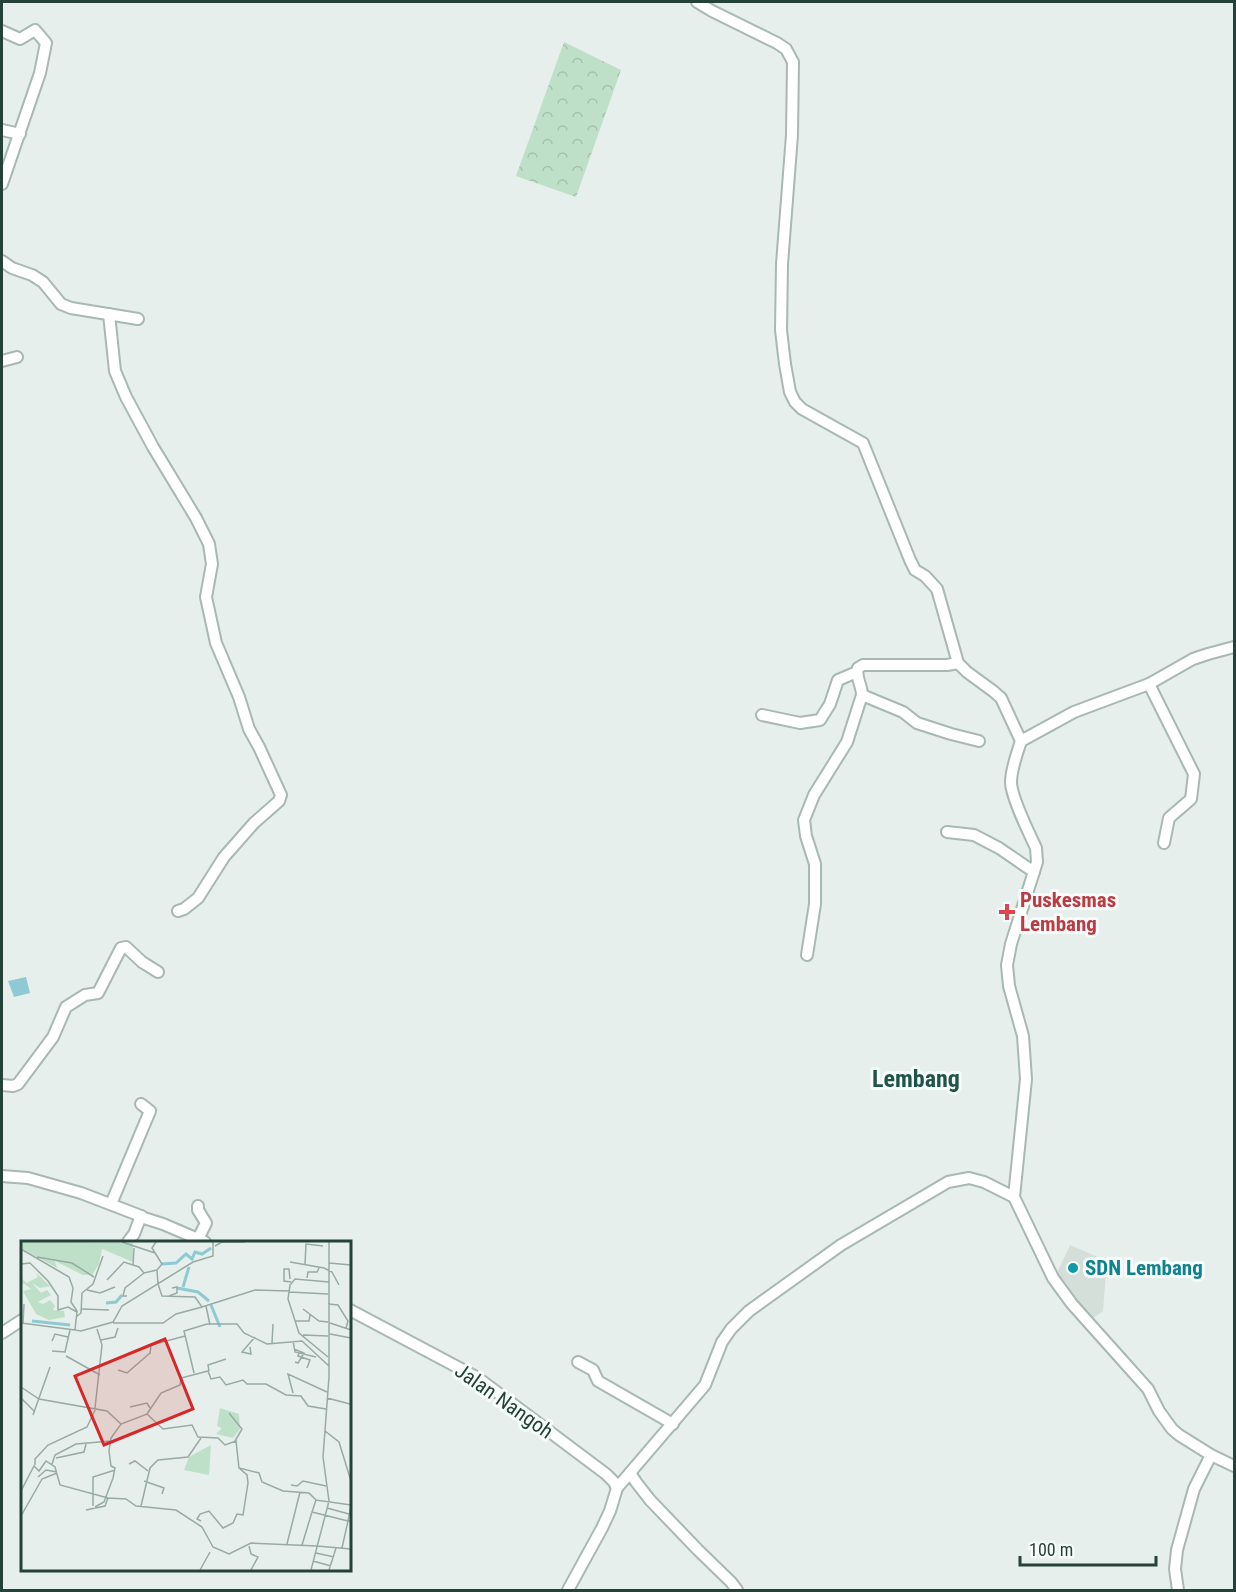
<svg xmlns="http://www.w3.org/2000/svg" width="1236" height="1592" font-family="'Roboto Condensed',sans-serif">
	<style>
		.built { fill: #d4dfda }
		.forest { fill: url(#forest-crowns) }
		.water { fill: #8ec9d4 }
		.lines { fill: none; stroke-linecap: round; stroke-linejoin: round }
		.minor-casing { stroke: #a8b8b2; stroke-width: 14 }
		.minor { stroke: #fff; stroke-width: 10 }
		.health-dot { fill: #e0444e; stroke: #f7fbf9; stroke-width: 2 }
		.culture-dot { fill: #0f9aa8; stroke: #f7fbf9; stroke-width: 2 }
		.labels { text-anchor: middle; stroke-width: 6; stroke-linejoin: round; paint-order: stroke }
		.health-label { font-size: 21px; font-weight: bold; fill: #be3a42; stroke: #f7fbf9; text-anchor: start }
		.culture-label { font-size: 21px; font-weight: bold; fill: #0d838f; stroke: #f7fbf9; text-anchor: start }
		.street-label { font-size: 21px; fill: #24423a; stroke: #f7fbf9 }
		.quarter-label { font-size: 24px; font-weight: bold; fill: #1f5548; stroke: #f7fbf9 }
		.inset-river { fill: none; stroke: #8ec9d4; stroke-width: 3 }
		.inset-road { fill: none; stroke: #98aaa4; stroke-width: 1.5 }
		.view { fill: #d62828; fill-opacity: 0.15; stroke: #d62828; stroke-width: 3 }
		.inset-edge { fill: none; stroke: #24423a; stroke-width: 3 }
	</style>
	<defs>
		<pattern id="forest-crowns" width="20" height="18" patternUnits="userSpaceOnUse" patternTransform="scale(1.5)"><rect width="20" height="18" fill="#bfe0c8"/><path d="M2 6a3 3 0 1 1 6 0M12 15a3 3 0 1 1 6 0" fill="none" stroke="#a4c1ad"/></pattern>
	</defs>
	<rect width="100%" height="100%" fill="#e6efeb"/>
	<path class="built" d="M 1070,1245 L 1107,1261 L 1103,1311 L 1089,1321 L 1055,1277 Z"/>
	<path class="forest" d="M 564,42 L 621,70 L 576,197 L 516,176 Z"/>
	<path class="water" d="M 26,977 L 30,993 L 14,997 L 8,981 Z"/>
	<g class="lines">
		<defs>
			<g id="minor">
				<path d="M 697,2 L 712,11 L 777,43 L 786,49 L 793,62 L 792,135 L 782,264 L 781,330 L 785,364 L 790,392 L 795,402 L 802,409 L 863,443 L 910,560 L 915,570 L 925,576 L 937,589 L 958,663 L 967,672 L 993,691 L 1001,698 L 1021,741"/>
				<path d="M 2,31 L 20,39 L 35,30 L 46,43 L 40,73 L 2,184"/>
				<path d="M 2,130 L 20,134"/>
				<path d="M 2,261 L 12,268 L 32,275 L 43,282 L 61,304 L 71,308 L 138,319"/>
				<path d="M 109,314 L 115,371 L 126,397 L 153,447 L 196,518 L 209,544 L 212,564 L 206,597 L 216,643 L 239,697 L 249,729 L 259,747 L 281,795 L 279,801 L 254,823 L 224,857 L 198,898 L 184,909 L 178,911"/>
				<path d="M 2,361 L 17,357"/>
				<path d="M 1234,647 L 1208,654 L 1193,659 L 1149,684 L 1074,712 L 1021,741 C 1017,754 1011,769 1011,782 C 1011,797 1029,833 1036,848 L 1037,862 L 1011,944 L 1007,965 L 1009,986 L 1023,1036 L 1026,1079 L 1014,1197 L 1053,1278 L 1072,1304 L 1148,1389 L 1159,1411 L 1172,1429 L 1179,1435 L 1211,1455 L 1234,1466"/>
				<path d="M 1149,684 L 1194,774 L 1191,799 L 1169,818 L 1164,843"/>
				<path d="M 862,695 L 903,712 L 917,723 L 951,734 L 979,741"/>
				<path d="M 762,715 L 800,723 L 820,720 L 830,704 L 838,680 L 857,672"/>
				<path d="M 947,832 L 974,835 L 999,848 L 1034,872"/>
				<path d="M 807,955 L 815,904 L 815,864 L 806,836 L 804,820 L 814,795 L 847,742 L 862,695 C 862,685 855,677 858,668 L 863,665 L 947,665 L 958,663"/>
				<path d="M 2,1085 L 13,1086 L 18,1084 L 53,1037 L 66,1007 L 85,995 L 98,993 L 121,948 L 126,947 L 142,962 L 158,972"/>
				<path d="M 2,1176 L 28,1178 L 81,1193 L 141,1216 L 144,1218 L 163,1224 L 205,1242"/>
				<path d="M 111,1204 L 150,1111 L 141,1104"/>
				<path d="M 198,1206 L 198,1210 L 206,1223 L 198,1239"/>
				<path d="M 128,1242 L 134,1234 L 141,1216"/>
				<path d="M 350,1310 L 478,1378 L 606,1474 L 614,1482 L 617,1488"/>
				<path d="M 2,1333 L 22,1320"/>
				<path d="M 578,1362 L 593,1370 L 598,1381 L 673,1424"/>
				<path d="M 630,1473 L 636,1482 L 650,1500 L 698,1550 L 731,1582 L 737,1590"/>
				<path d="M 568,1590 L 602,1528 L 610,1511 L 617,1488 L 705,1385 L 722,1342 L 731,1329 L 749,1311 L 841,1245 L 948,1182 L 969,1178 L 984,1182 L 1014,1197"/>
				<path d="M 1178,1590 L 1175,1569 L 1177,1550 L 1194,1489 L 1211,1455"/>
			</g>
		</defs>
		<use href="#minor" class="minor-casing"/>
		<use href="#minor" class="minor"/>
	</g>
	<path class="health-dot" d="M1004 903h6v6h6v6h-6v6h-6v-6h-6v-6h6z"/>
	<circle class="culture-dot" cx="1073" cy="1268" r="6"/>
	<g class="labels">
		<g class="health-label">
			<text x="1020" y="907">Puskesmas<tspan x="1020" dy="24">Lembang</tspan></text>
		</g>
		<g class="culture-label">
			<text x="1085" y="1275">SDN Lembang</text>
		</g>
		<g class="street-label">
			<text transform="translate(504 1401) rotate(35)" y="7">Jalan Nangoh</text>
		</g>
		<g class="quarter-label">
			<text x="916" y="1087">Lembang</text>
		</g>
	</g>
	<g transform="translate(21 1241)">
		<rect width="330" height="330" fill="#e6efeb"/>
		<path d="M 0,1 L 112,2 L 112,21 L 81,8 L 78,23 L 71,34 L 62,34 L 34,20 L 36,27 L 0,7 ZM 0,27 L 2,39 L 6,42 L 17,36 L 15,32 L 29,45 L 19,47 L 11,42 L 20,52 L 26,49 L 30,54 L 17,61 L 22,63 L 29,59 L 34,65 L 32,69 L 43,70 L 44,76 L 28,79 L 15,73 L 2,50 L 10,48 L 2,42 L 0,48 ZM 199,167 L 218,173 L 219,188 L 212,197 L 195,193 L 201,187 L 196,185 ZM 190,204 L 188,234 L 163,229 L 168,216 Z" fill="#bfe0c8"/>
		<path class="inset-river" d="M 141,23 L 155,22 L 165,13 L 171,18 L 174,11 L 181,13 L 190,7M 162,46 L 168,26M 156,47 L 177,51 L 188,60M 85,62 L 95,61 L 101,54M 190,64 L 199,86M 11,80 L 49,84"/>
		<path class="inset-road" d="M 101,1 L 134,12M 135,1 L 131,7 L 141,23 L 136,29 L 137,43M 194,5 L 201,1 L 224,1M 0,8 L 48,36 L 52,47 L 50,61 L 56,70 L 54,89 L 60,90 L 92,81 L 101,65 L 172,21 L 192,15 L 192,1M 16,16 L 51,22 L 73,36M 269,21 L 303,27 L 311,31 L 318,44M 308,22 L 330,24M 0,23 L 9,22 L 27,40 L 37,55 L 37,69 L 47,66 L 56,71M 284,23 L 285,3 L 302,5M 112,25 L 113,7M 286,37 L 287,31 L 296,31 L 298,27M 269,38 L 268,28 L 263,28 L 263,40 L 270,41M 86,39 L 103,21 L 118,26 L 123,32 L 136,29M 66,49 L 79,52 L 94,46M 268,51 L 307,53M 106,55 L 102,55 L 104,47 L 123,32M 148,55 L 156,52 L 156,46 L 151,47M 307,63 L 317,64 L 327,80 L 325,87M 185,65 L 189,84M 181,66 L 234,49 L 268,50M 61,68 L 88,69M 282,68 L 298,80 L 307,81M 55,76 L 60,72 L 61,52 L 72,43 L 82,15M 274,80 L 288,80 L 289,74M 0,82 L 54,89M 2,82 L 3,63M 92,82 L 142,82 L 155,73 L 181,66 L 174,56 L 141,55 L 137,43M 309,82 L 330,89M 309,93 L 330,97M 282,94 L 307,95M 80,99 L 94,96 L 97,87M 31,100 L 34,93 L 47,96M 272,100 L 274,111 L 295,116M 251,102 L 252,83M 229,106 L 230,113 L 221,111 L 234,96M 273,108 L 283,112 L 277,122 L 274,121M 31,110 L 44,111 L 49,89M 278,112 L 277,115 L 289,119 L 286,127M 129,113 L 130,104 L 164,95M 45,115 L 79,134M 307,116 L 278,92 L 267,58 L 269,44 L 274,38 L 308,41M 97,129 L 106,132 L 129,112M 188,130 L 187,124 L 205,118M 173,132 L 163,90 L 186,83 L 216,83 L 223,92 L 246,103 L 281,100 L 308,125M 0,146 L 18,158 L 86,170 L 100,183M 272,152 L 267,133 L 306,151M 0,157 L 13,170M 306,157 L 329,163M 109,166 L 126,162 L 129,167M 74,167 L 81,104 L 76,88M 208,172 L 221,188 L 214,200M 126,173 L 140,152 L 159,144 L 160,137 L 187,130 L 190,138 L 199,136 L 205,144 L 222,139 L 226,143 L 245,143 L 265,154 L 280,155 L 287,165 L 305,168M 12,174 L 29,126M 304,190 L 318,201 L 330,240M 35,217 L 63,211 L 65,203M 31,223 L 34,214 L 55,203 L 90,200M 108,223 L 114,220 L 127,230M 14,224 L 14,218 L 27,204 L 66,186 L 75,167M 17,236 L 25,229 L 36,231M 123,240 L 143,247 L 141,253M 270,244 L 276,245 L 282,240 L 305,245M 0,250 L 13,225 L 18,230 L 25,220 L 34,226 L 39,244 L 87,257 L 105,258 L 115,265 L 155,269 L 181,286 L 192,306 L 208,313 L 230,302 L 296,305M 330,264 L 295,259 L 291,271 L 327,280 L 330,264M 72,265 L 72,236 L 94,229M 120,265 L 129,227 L 137,219 L 167,216 L 180,197M 74,266 L 83,261 L 92,237 L 94,227 L 90,225 L 88,210 L 90,197 L 100,183 L 126,173 L 142,188 L 171,184 L 177,196 L 197,197 L 204,204 L 215,200 L 218,227 L 238,232 L 241,241 L 262,250 L 288,252 L 295,259M 306,267 L 328,273M 65,269 L 84,265 L 87,257M 0,275 L 21,238 L 36,232M 180,280 L 176,278 L 179,273 L 188,270 L 202,287 L 212,282 L 216,273 L 222,274 L 227,242 L 226,234 L 218,227M 266,303 L 279,251M 281,304 L 291,271M 228,305 L 230,313 L 237,316 L 230,329M 296,305 L 330,308M 321,307 L 327,280 L 330,280M 295,312 L 313,316M 292,320 L 310,325M 179,329 L 189,311M 290,329 L 308,260 L 302,216 L 308,136 L 308,1M 308,329 L 315,307"/>
		<path class="view" d="M 144,98 L 172,168 L 83,204 L 54,135 Z"/>
		<rect width="330" height="330" class="inset-edge"/>
	</g>
	<rect width="1236" height="1592" fill="none" stroke="#24423a" stroke-width="6"/>
	<path d="M1020 1556v9h136v-9" fill="none" stroke="#24423a" stroke-width="3"/>
	<text x="1029" y="1556" font-size="18" fill="#24423a" stroke="#f7fbf9" stroke-width="4.5" paint-order="stroke">100 m</text>
</svg>
